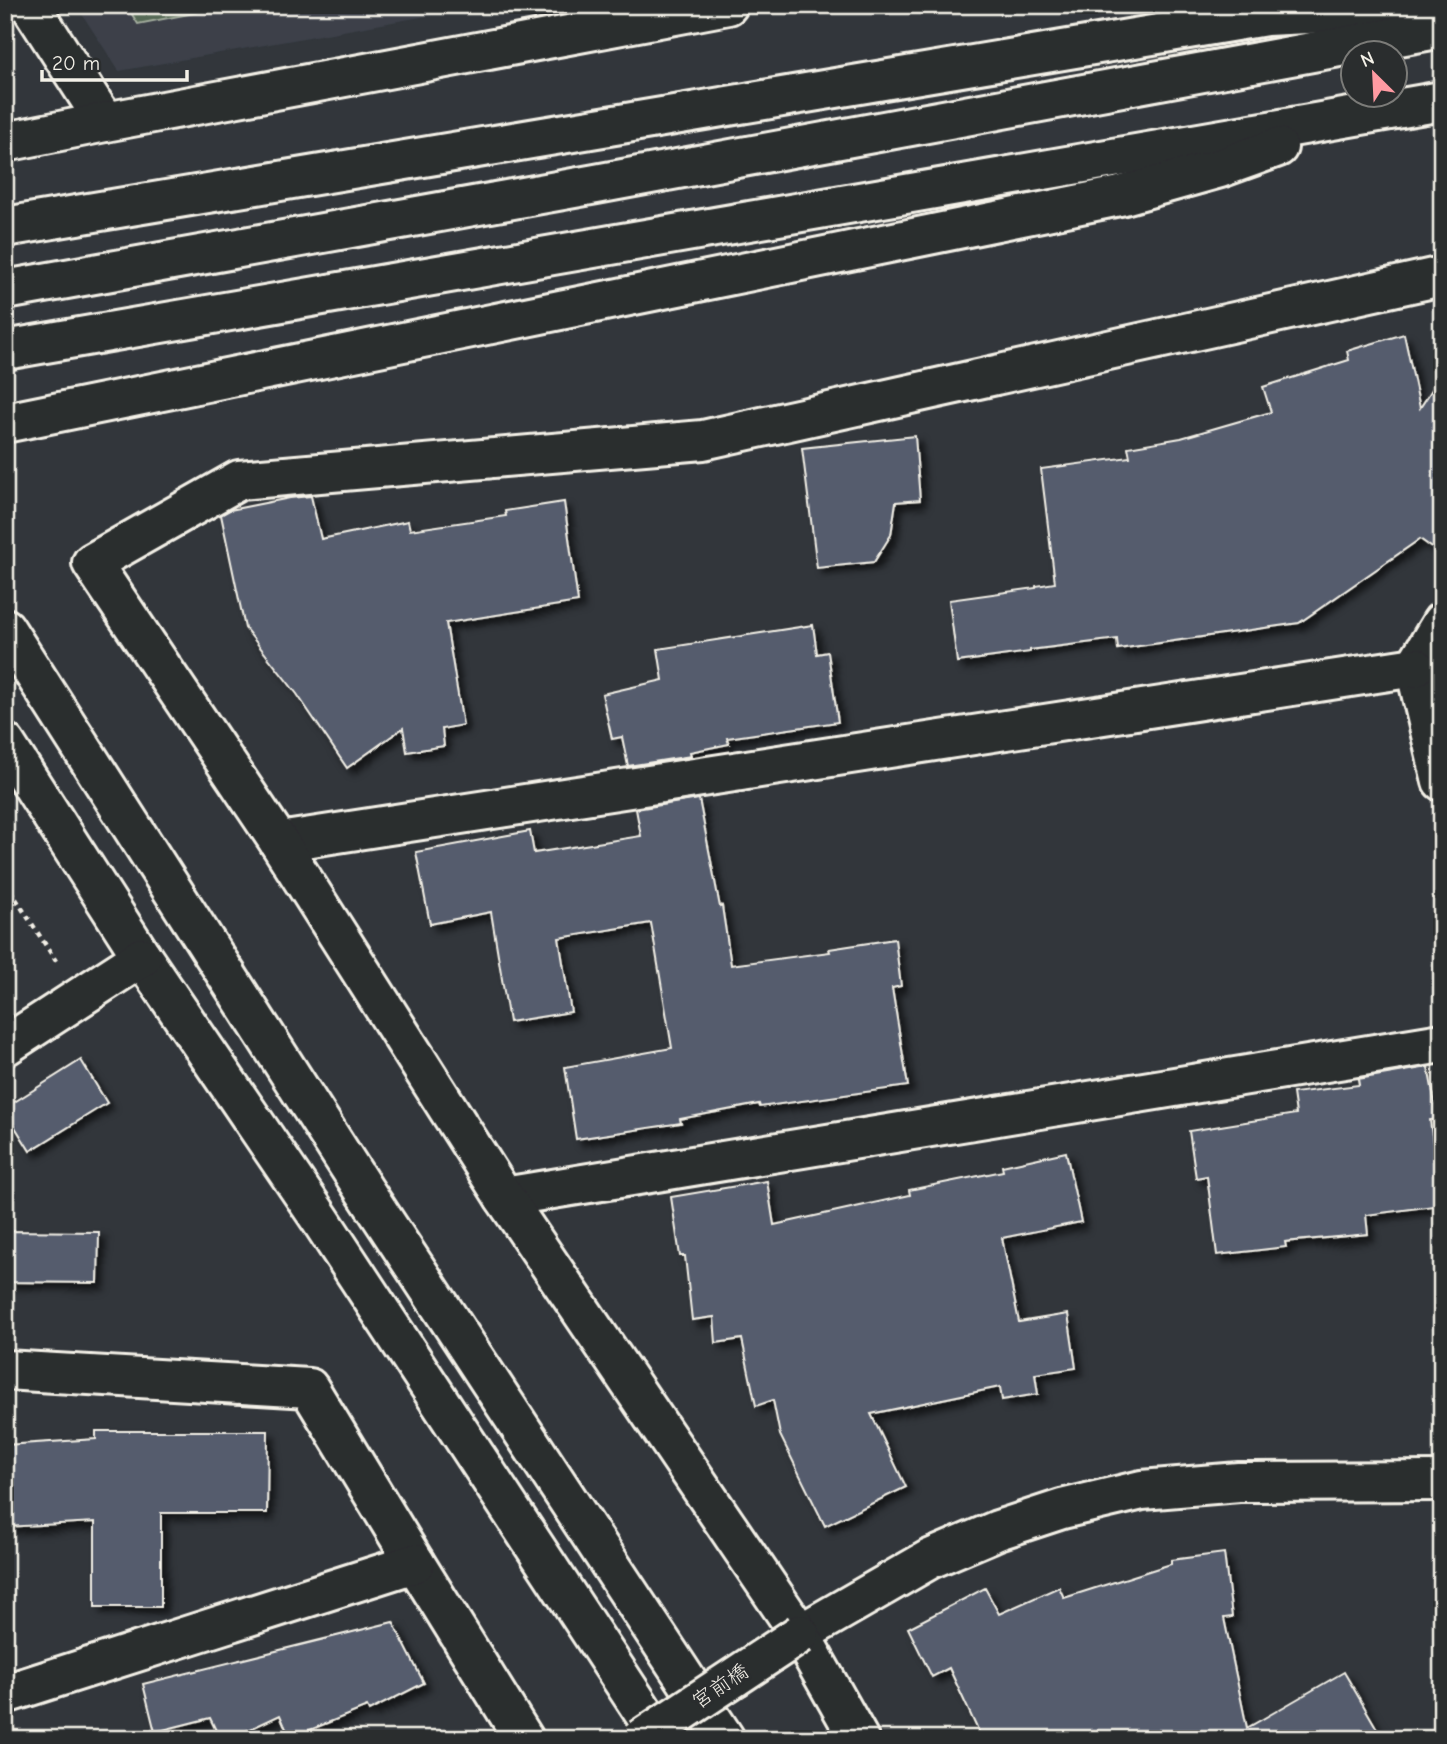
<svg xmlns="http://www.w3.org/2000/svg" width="1447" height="1744" font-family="'Comic Neue','Klee One',sans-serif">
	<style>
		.built { fill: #3c414a }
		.green { fill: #556954; stroke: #a4ad9e; stroke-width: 2 }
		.building { fill: #545c6d; stroke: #f4f1e8; stroke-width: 2; filter: url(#shadow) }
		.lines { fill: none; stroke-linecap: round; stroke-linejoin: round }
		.minor-casing { stroke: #f4f1e8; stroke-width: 44 }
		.path { stroke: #f4f1e8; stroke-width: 4.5; stroke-dasharray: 5 5; stroke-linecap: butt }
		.minor { stroke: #2a2d2e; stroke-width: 38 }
		.minor-bridge-casing { stroke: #f4f1e8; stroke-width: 44; stroke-linecap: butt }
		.minor-bridge { stroke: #2a2d2e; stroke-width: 38 }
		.labels { text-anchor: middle; stroke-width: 6; stroke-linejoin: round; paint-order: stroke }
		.street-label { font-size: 21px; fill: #f4f1e8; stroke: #2a2d2e }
	</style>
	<defs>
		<filter id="shadow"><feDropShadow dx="6" dy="6" stdDeviation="3.5" flood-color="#0009"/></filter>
	</defs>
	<rect width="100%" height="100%" fill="#32363b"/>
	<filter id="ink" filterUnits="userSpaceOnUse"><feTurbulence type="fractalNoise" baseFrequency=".0143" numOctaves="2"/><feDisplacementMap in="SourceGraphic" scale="14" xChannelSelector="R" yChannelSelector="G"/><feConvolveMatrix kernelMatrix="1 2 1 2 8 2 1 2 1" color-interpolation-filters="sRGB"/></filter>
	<g filter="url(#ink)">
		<path class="built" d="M 76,5 L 488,5 L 119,71 Z"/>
		<path class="green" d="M 126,5 L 235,5 L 138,24 Z"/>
		<g class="building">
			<path d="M 1404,334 L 1420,408 L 1442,374 L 1442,555 L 1420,539 L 1299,623 L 1118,649 L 1117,639 L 1030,650 L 1030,652 L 957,662 L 949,600 L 1036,588 L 1036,586 L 1055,583 L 1041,469 L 1130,457 L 1128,447 L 1181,438 L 1271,412 L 1263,387 L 1349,360 L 1347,351 Z"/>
			<path d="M 915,436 L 920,500 L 896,502 L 891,535 L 874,562 L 817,568 L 802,448 Z"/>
			<path d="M 311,496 L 321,539 L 408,521 L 410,530 L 506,516 L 505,511 L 564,502 L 578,602 L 446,623 L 463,725 L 442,729 L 444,746 L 407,752 L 403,728 L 347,768 L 297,694 L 245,628 L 221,515 L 230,510 L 290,498 Z"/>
			<path d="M 813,625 L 817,654 L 828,652 L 838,722 L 727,738 L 729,744 L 690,752 L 691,756 L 628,766 L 622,737 L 612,739 L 602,694 L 663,680 L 658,649 Z"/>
			<path d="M 699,799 L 720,907 L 722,906 L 731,965 L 830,952 L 829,949 L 895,939 L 901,986 L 892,988 L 908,1086 L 760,1107 L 759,1104 L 680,1119 L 681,1123 L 576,1139 L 565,1067 L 672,1048 L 651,923 L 559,938 L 571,1012 L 509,1022 L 491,912 L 430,924 L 416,852 L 530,831 L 534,853 L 641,836 L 636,809 Z"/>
			<path d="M 81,1060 L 107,1103 L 30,1151 L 5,1111 L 5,1108 Z"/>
			<path d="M 1428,1067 L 1438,1119 L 1430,1120 L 1441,1205 L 1366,1215 L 1368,1234 L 1285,1242 L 1286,1247 L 1217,1255 L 1207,1176 L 1196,1178 L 1189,1131 L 1296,1114 L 1293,1093 L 1359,1085 L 1358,1079 Z"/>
			<path d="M 1066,1152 L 1081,1222 L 1002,1238 L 1019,1322 L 1068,1314 L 1076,1368 L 1035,1374 L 1038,1394 L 1002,1400 L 1000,1387 L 871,1414 L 906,1487 L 825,1526 L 780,1435 L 773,1400 L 756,1406 L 742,1339 L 716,1343 L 714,1317 L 692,1320 L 685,1256 L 680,1256 L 671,1197 L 767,1181 L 774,1225 L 910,1195 L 909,1190 L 1003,1171 L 1002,1166 Z"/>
			<path d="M 5,1231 L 99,1232 L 98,1283 L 5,1282 Z"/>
			<path d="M 96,1431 L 268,1431 L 267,1513 L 161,1513 L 161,1607 L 95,1607 L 95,1522 L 5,1527 L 5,1445 L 96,1439 Z"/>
			<path d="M 1224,1553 L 1232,1617 L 1224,1618 L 1247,1728 L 1344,1672 L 1383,1739 L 982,1739 L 949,1668 L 932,1677 L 908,1628 L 985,1588 L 999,1614 L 1059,1587 L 1064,1598 L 1171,1564 L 1171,1560 Z"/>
			<path d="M 393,1622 L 424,1683 L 369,1711 L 367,1707 L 290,1738 L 280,1715 L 229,1739 L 220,1739 L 210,1718 L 155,1732 L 143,1684 Z"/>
		</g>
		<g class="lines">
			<defs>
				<g id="minor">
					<path d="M 30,5 L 105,122"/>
					<path d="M 5,142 L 105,122 L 728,5"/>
					<path d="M 5,227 L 1266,16 L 1368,11 L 1426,22"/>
					<path d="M 5,290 L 596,184 L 1442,28"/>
					<path d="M 5,350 L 1442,101"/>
					<path d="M 5,423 L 1120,196 L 1220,168 L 1278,147"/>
					<path d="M 1442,622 L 1415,667 L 1442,781"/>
					<path d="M 5,628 L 364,1190 L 725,1739"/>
					<path d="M 5,743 L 142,957 L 320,1219 L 661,1739"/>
					<path d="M 279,842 L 1415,667"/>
					<path d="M 5,1046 L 142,957"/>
					<path d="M 504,1197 L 1442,1043"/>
					<path d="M 5,1370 L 309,1388 L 415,1563 L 524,1739"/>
					<path d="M 800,1634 L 930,1559 L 998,1530 L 1062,1509 L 1142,1490 L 1239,1482 L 1442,1481"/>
					<path d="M 5,1694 L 415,1563"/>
					<path d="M 859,1739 L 800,1634 L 504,1197 L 279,842 L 92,563 L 239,480 L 703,440 L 1442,276"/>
				</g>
			</defs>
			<use href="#minor" class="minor-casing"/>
			<path class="path" d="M 5,882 L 56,961"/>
			<use href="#minor" class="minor"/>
			<defs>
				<path id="minor-bridge" d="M 641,1739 L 800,1634"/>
			</defs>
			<use href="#minor-bridge" class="minor-bridge-casing"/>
			<use href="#minor-bridge" class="minor-bridge"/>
		</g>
	</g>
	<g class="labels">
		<g class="street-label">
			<text transform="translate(720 1686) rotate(-34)" y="7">宮前橋</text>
		</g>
	</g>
	<rect width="1447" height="1744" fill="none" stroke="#2a2d2e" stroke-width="28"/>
	<rect x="14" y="14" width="1419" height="1716" fill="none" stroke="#f4f1e8" stroke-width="2.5" filter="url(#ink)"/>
	<g transform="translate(1374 74) rotate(336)"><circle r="33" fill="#2a2d2e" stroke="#7b7b78" stroke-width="2"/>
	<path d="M0-5L12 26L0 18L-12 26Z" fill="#ff9aa2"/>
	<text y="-10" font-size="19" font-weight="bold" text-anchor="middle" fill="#f4f1e8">N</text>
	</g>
	<path d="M42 70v10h145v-10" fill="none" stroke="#f4f1e8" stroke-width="3.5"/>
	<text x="52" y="70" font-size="21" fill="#f4f1e8" stroke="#2a2d2e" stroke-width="5" paint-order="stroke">20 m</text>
</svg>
